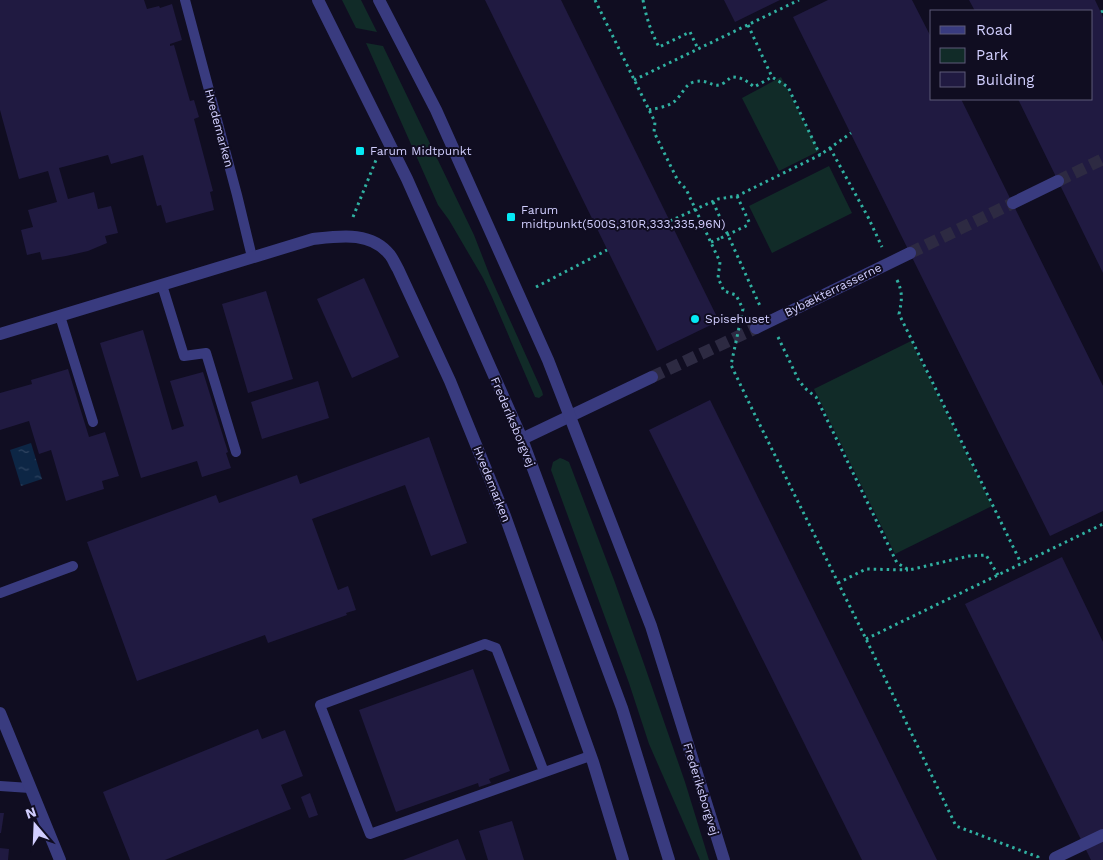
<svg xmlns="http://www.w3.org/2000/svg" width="1103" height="860" font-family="'Work Sans',sans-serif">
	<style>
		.green { fill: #112b28 }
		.water { fill: url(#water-ripples) }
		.building { fill: #201a41 }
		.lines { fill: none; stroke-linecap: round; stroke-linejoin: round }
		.minor-tunnel { stroke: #2d2a42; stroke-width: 12; stroke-dasharray: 12 6; stroke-linecap: butt }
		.path { stroke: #30b0a1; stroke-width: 3; stroke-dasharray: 2.5 4; stroke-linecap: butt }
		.service { stroke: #393b7f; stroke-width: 10 }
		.minor { stroke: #393b7f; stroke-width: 12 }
		.tertiary { stroke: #393b7f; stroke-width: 12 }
		.path-bridge { stroke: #30b0a1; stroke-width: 3; stroke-dasharray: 2.5 4; stroke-linecap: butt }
		.poi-dot { fill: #05e9f4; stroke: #100d21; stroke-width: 2 }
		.labels { text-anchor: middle; stroke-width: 4; stroke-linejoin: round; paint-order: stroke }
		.street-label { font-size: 12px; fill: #d1cefe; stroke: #100d21 }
		.poi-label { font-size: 12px; fill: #d1cefe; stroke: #100d21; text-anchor: start }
	</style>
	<defs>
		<pattern id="water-ripples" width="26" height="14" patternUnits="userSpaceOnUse" patternTransform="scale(1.25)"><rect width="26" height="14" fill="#0d2645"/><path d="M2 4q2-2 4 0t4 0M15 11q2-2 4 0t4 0" fill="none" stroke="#2f4461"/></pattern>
	</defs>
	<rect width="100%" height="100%" fill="#100d21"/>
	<g class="green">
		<path d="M 342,0 L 361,0 L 377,32 L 356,28 Z"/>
		<path d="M 366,43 L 383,46 L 474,235 L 490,276 L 542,391 L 543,395 L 539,398 L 535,397 L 492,297 L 483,278 L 449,220 L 438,205 Z"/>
		<path d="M 781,77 L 819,151 L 779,171 L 742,98 Z"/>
		<path d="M 829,166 L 852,213 L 772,253 L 749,206 Z"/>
		<path d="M 911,341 L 992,506 L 895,554 L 814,389 Z"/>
		<path d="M 560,458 L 563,459 L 569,462 L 614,580 L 644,664 L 685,782 L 709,860 L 700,860 L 649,744 L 629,683 L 551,470 L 553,462 Z"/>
	</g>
	<path class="water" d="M 31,443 L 42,479 L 21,486 L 10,450 Z"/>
	<g class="building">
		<path d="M 0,0 L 144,0 L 147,9 L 159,6 L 160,8 L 172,4 L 182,40 L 170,44 L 170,46 L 174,45 L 190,101 L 194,100 L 199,117 L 194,119 L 213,191 L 210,192 L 214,210 L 166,223 L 161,205 L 157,206 L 143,155 L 111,164 L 108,155 L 59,168 L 68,199 L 94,192 L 98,209 L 111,206 L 118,233 L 105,236 L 107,243 L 88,251 L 66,256 L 42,260 L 40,252 L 27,255 L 21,230 L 33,227 L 28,210 L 57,202 L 48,171 L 19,179 L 0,110 Z"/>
		<path d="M 485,0 L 561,0 L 719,321 L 657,351 Z"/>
		<path d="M 724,0 L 780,0 L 735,22 Z"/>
		<path d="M 828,0 L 912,0 L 932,39 L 932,99 L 961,99 L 1103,386 L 1103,511 L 1050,536 L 793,17 Z"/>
		<path d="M 969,0 L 1095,0 L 1103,17 L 1103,273 L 1018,99 L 1092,99 L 1092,11 L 975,11 Z"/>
		<path d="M 364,278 L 399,357 L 352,378 L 317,299 Z"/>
		<path d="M 266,291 L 293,379 L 248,393 L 222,304 Z"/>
		<path d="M 143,330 L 172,430 L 184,426 L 170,381 L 203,372 L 228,452 L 226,453 L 231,468 L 202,477 L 197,461 L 141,478 L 100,343 Z"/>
		<path d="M 68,369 L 89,437 L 105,432 L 119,476 L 102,481 L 104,489 L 66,501 L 51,450 L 39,454 L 29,421 L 0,430 L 0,393 L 32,384 L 31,380 Z"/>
		<path d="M 318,381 L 329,418 L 262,439 L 251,402 Z"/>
		<path d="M 710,400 L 937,860 L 862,860 L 649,430 Z"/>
		<path d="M 429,437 L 467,543 L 431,556 L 405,485 L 312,519 L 338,590 L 348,586 L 356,610 L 346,613 L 347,615 L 268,643 L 265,635 L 137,681 L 87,542 L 216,495 L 219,503 L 297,475 L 300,484 Z"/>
		<path d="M 1062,557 L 1103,642 L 1103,860 L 1091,860 L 965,604 Z"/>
		<path d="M 473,669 L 510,771 L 489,779 L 491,783 L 479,787 L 478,783 L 396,812 L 359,710 Z"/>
		<path d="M 258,729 L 262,739 L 285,730 L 303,776 L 281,785 L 291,809 L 165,860 L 130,860 L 103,792 Z"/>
		<path d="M 310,793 L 318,815 L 309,818 L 301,797 Z"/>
		<path d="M 0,813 L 4,813 L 1,833 L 0,833 Z"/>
		<path d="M 512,821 L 524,860 L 488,860 L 479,831 Z"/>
		<path d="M 458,839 L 466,860 L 403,860 Z"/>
		<path d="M 0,848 L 9,849 L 8,860 L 0,860 Z"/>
	</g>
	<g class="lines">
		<g class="minor-tunnel">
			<path d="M 1058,181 L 1103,159"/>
			<path d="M 910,253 L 1013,203"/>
			<path d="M 652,377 L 756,328"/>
		</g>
		<g class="path">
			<path d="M 643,0 C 646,17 651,32 659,47 L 690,32 L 698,49"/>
			<path d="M 1101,12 L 1103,11"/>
			<path d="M 748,25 L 772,77 L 788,87 L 820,155"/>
			<path d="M 634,80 L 799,0"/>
			<path d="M 649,110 C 657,108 668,107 675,101 C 682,95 685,84 694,82 C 712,77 713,95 731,77 C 741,77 746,80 754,87 L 772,77"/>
			<path d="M 830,148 L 868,217 L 882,247"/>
			<path d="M 737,196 L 750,224"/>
			<path d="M 713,202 L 760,306"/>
			<path d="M 353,217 L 376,160"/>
			<path d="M 670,221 L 718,199 L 737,196 L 820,155 L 851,133"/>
			<path d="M 711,242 L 721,238"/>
			<path d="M 897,280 C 903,293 902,300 899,314 L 1021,563"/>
			<path d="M 536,287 L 607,250"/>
			<path d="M 778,337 L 799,381 L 807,390 L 816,397 L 897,563 L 909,570 L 969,556 L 986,555 L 998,575"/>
			<path d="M 838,583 L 866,569 L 908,570"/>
			<path d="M 866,639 L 1103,524"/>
		</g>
		<g class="service">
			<path d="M 185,0 L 237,195 L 252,257"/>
			<path d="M 162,285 L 184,356 L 206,353 L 236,452"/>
			<path d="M 60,316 L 93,422"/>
			<path d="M 0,593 L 73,566"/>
			<path d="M 544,772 L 496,648 L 485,644 L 320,705 L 370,834 L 590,756"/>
			<path d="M 0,786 L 30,788"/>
		</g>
		<g class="minor">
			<path d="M 1013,203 L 1058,181"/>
			<path d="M 756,328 L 910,253"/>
			<path d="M 0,334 L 313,239 C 340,236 371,231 390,255 C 393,259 395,264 398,269 L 450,381 L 505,516 L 593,762 L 623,860"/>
			<path d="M 522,439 L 652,377"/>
			<path d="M 0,713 L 60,860"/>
			<path d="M 1055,858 L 1103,835"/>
		</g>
		<g class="tertiary">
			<path d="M 318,0 L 407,179 L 522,439 L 622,708 L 669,860"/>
			<path d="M 379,0 L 436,110 L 548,360 L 651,626 L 724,860"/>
		</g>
		<g class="path-bridge">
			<path d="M 595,0 L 655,122 L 654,132 L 678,181 L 686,189 L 720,262 L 718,278 L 724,291 L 736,295 L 743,309 L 731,365 L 753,411 L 866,639 L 956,826 L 1038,857 L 1039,860"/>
			<path d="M 721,238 L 750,224"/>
		</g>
	</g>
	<g class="poi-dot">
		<rect x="355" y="146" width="10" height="10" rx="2.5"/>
		<rect x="506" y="212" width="10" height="10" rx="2.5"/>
		<circle cx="695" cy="319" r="5"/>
	</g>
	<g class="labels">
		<g class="street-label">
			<text transform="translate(219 128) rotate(75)" y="4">Hvedemarken</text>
			<text transform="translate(833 290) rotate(-26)" y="4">Bybækterrasserne</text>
			<text transform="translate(513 422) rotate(67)" y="4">Frederiksborgvej</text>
			<text transform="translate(492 484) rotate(68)" y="4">Hvedemarken</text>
			<text transform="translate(701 789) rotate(73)" y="4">Frederiksborgvej</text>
		</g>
		<g class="poi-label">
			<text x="370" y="155">Farum Midtpunkt</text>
			<text x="521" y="214">Farum<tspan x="521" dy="14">midtpunkt(500S,310R,333,335,96N)</tspan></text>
			<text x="705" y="323">Spisehuset</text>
		</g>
	</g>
	<rect x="930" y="10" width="162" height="90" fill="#100d21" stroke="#5d5a79"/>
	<rect x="940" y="26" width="25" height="8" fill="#393b7f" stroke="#5d5a79"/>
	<text x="976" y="35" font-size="15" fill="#d1cefe">Road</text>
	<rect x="940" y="48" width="25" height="15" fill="#112b28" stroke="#5d5a79"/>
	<text x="976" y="60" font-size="15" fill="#d1cefe">Park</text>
	<rect x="940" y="72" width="25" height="15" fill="#201a41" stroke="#5d5a79"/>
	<text x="976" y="85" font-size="15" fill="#d1cefe">Building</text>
	<g transform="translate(35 825) rotate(341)" stroke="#100d21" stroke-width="4" paint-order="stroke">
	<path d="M0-4L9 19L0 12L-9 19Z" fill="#d1cefe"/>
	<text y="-8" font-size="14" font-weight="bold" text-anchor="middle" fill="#d1cefe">N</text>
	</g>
</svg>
